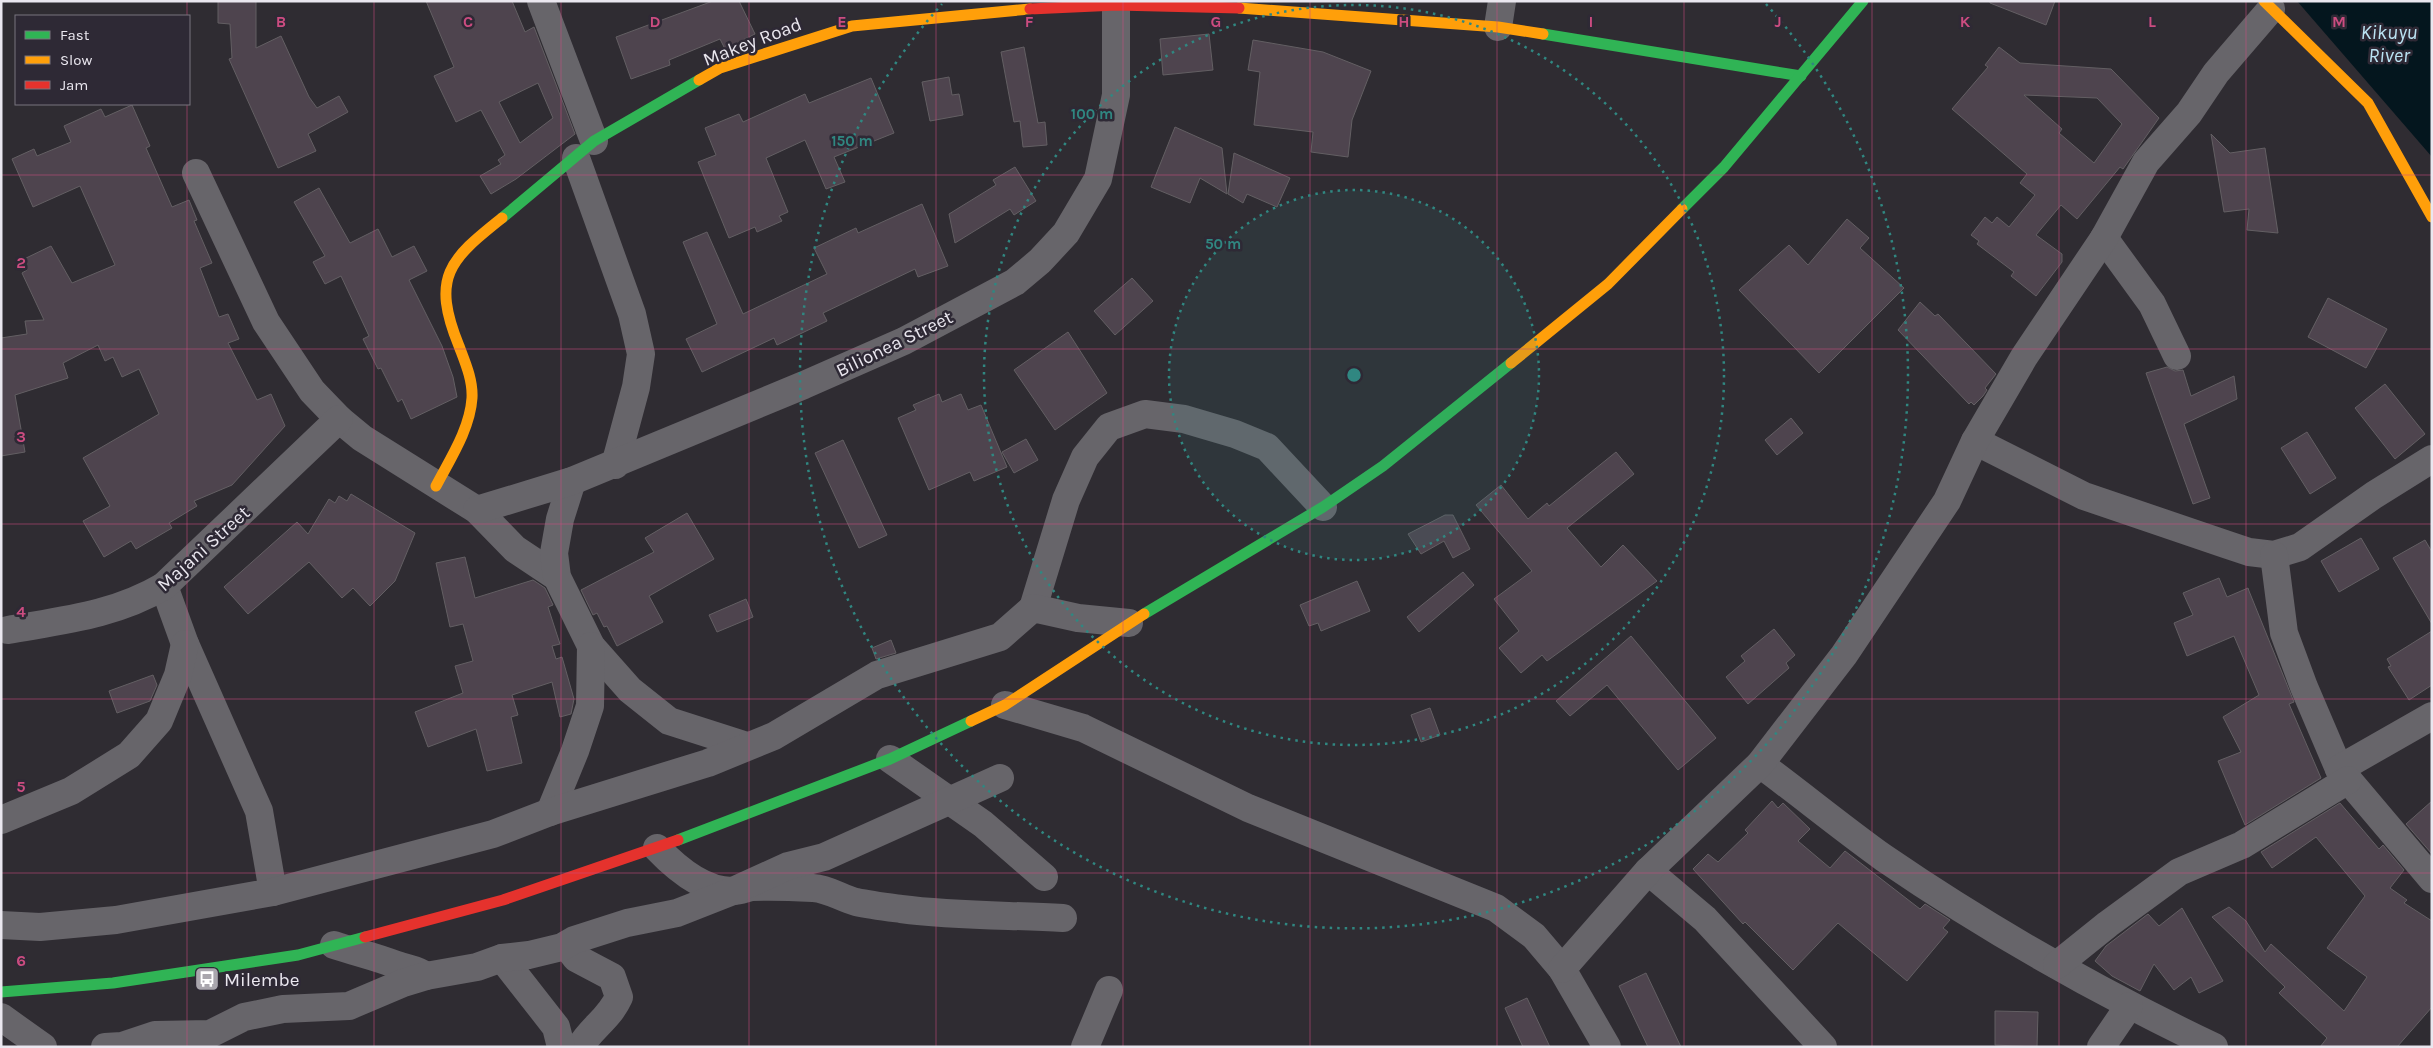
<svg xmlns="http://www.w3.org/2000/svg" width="2433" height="1048" font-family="Karla,sans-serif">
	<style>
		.water { fill: #04161e }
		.building { fill: #4e444e; stroke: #635f63; fill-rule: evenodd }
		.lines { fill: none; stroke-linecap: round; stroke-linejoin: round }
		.street { stroke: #67656a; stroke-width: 28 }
		.fast { stroke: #30b455; stroke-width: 11 }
		.slow { stroke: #ff9f0a; stroke-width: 11 }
		.jam { stroke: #e5322d; stroke-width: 11 }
		.grid { fill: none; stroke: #cc4c80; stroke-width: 1; stroke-opacity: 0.55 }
		.ring { fill: none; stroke: #308781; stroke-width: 2.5; stroke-dasharray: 2.5 5 }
		.labels { text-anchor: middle; stroke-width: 5; stroke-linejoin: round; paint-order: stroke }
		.street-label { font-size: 19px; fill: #eae7ef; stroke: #2e2935 }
		.poi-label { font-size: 19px; fill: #eae7ef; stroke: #2e2935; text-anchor: start }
		.water-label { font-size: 20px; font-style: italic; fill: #bbe3f3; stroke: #2e2935 }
		.grid-label { font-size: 16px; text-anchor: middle; font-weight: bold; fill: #cc4c80; stroke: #2e2935; stroke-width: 5; stroke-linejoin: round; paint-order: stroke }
		.centre { fill: #308781; stroke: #2e2935; stroke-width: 2.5 }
		.ring-label { font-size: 15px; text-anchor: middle; font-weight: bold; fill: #308781; stroke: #2e2935; stroke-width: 5; stroke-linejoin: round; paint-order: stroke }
	</style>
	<rect width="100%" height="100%" fill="#2f2c32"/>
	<path class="water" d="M 2297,1 L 2432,1 L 2432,157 Z"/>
	<g class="building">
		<path d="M 218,1 L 256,1 L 256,48 L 281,36 L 309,97 L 317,108 L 339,96 L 348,112 L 308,134 L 316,151 L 278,168 L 229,59 L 232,58 L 230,24 L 218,23 Z"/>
		<path d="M 426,1 L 512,1 L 525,32 L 534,27 L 575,134 L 516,179 L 491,194 L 480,176 L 501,164 L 498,160 L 505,155 L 481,110 L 456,122 L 434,76 L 454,67 ZM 538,83 L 553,118 L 520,143 L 499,102 Z"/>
		<path d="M 713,1 L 739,1 L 755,34 L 725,49 L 720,39 L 669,60 L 670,65 L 631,79 L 616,37 Z"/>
		<path d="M 1990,1 L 2055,1 L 2046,25 L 1990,3 Z"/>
		<path d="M 1209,34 L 1213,70 L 1163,75 L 1160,39 Z"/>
		<path d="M 1253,40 L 1323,52 L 1371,71 L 1352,120 L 1348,157 L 1311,152 L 1313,132 L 1254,125 L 1260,72 L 1248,70 Z"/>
		<path d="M 1024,47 L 1038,123 L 1045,122 L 1047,145 L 1023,147 L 1020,121 L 1014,122 L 1001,52 Z"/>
		<path d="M 1999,47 L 2020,63 L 2111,69 L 2159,118 L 2123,169 L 2120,167 L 2077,219 L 2061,205 L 2036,235 L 2062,254 L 2062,262 L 2036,296 L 2011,276 L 2014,272 L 1977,244 L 1979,241 L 1971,235 L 1985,217 L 1992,223 L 1997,217 L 2009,227 L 2035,195 L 2020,183 L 2027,174 L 1952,109 L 1988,67 L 1985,65 ZM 2024,95 L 2097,98 L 2122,124 L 2094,163 L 2059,133 L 2062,129 Z"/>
		<path d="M 949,77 L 952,95 L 959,94 L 963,115 L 930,121 L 922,82 Z"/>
		<path d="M 871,78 L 894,133 L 834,157 L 845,182 L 826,189 L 805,140 L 766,158 L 788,212 L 779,216 L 782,221 L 757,232 L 755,227 L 729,238 L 698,162 L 716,155 L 705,128 L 739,114 L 743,122 L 805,94 L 809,103 Z"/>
		<path d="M 132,105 L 150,146 L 146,148 L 172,207 L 189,200 L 197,220 L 194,221 L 212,263 L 200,268 L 219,317 L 228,314 L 239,339 L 228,343 L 257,400 L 271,394 L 285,426 L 232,485 L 194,501 L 197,506 L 169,523 L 172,528 L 136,549 L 131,541 L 104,557 L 83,521 L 110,506 L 83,458 L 159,414 L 139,369 L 122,377 L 113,357 L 105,361 L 98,345 L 63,363 L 68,378 L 15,395 L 25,452 L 1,456 L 1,338 L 27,334 L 25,321 L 44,320 L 22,273 L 27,270 L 22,260 L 51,246 L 72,283 L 115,265 L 80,186 L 33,207 L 12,159 L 34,149 L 37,156 L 71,142 L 64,126 L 101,109 L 105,117 Z"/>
		<path d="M 1175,127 L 1222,148 L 1227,194 L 1200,178 L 1190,203 L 1151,187 Z"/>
		<path d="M 2211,134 L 2230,153 L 2265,148 L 2278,233 L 2247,230 L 2249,209 L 2224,212 Z"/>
		<path d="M 1234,153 L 1290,178 L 1277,207 L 1247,194 L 1243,203 L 1228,194 Z"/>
		<path d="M 1015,167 L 1036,201 L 1014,215 L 1010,209 L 955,243 L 949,214 L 996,185 L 993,180 Z"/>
		<path d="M 319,188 L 350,243 L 378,229 L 392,257 L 414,246 L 427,271 L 409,280 L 442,346 L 453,377 L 457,397 L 411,419 L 402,399 L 398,402 L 381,368 L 378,369 L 363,339 L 369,336 L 341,276 L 325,284 L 313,262 L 325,256 L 294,202 Z"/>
		<path d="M 922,204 L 948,266 L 918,277 L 915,269 L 823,313 L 827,321 L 777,345 L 774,338 L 702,372 L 686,339 L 717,324 L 683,242 L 707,232 L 743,314 L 827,274 L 814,248 L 856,228 L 858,233 Z"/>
		<path d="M 1847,219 L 1869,238 L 1860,248 L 1904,288 L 1819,373 L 1739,290 L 1789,245 L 1808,265 Z"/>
		<path d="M 1132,278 L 1153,301 L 1115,335 L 1094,311 Z"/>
		<path d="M 2328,298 L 2387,329 L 2366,368 L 2308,337 Z"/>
		<path d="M 1920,302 L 1935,316 L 1938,314 L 1996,374 L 1985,388 L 1987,390 L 1983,396 L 1974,405 L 1971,402 L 1969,404 L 1898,330 Z"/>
		<path d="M 1068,332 L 1107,393 L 1055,430 L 1014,370 Z"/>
		<path d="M 2167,367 L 2175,371 L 2183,370 L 2191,396 L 2234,376 L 2237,399 L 2184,424 L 2210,498 L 2193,504 L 2146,373 Z"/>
		<path d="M 2385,384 L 2425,434 L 2395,459 L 2355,408 Z"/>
		<path d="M 939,394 L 942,402 L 961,394 L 968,410 L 981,405 L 1007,467 L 974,481 L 970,472 L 929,490 L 898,418 L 916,410 L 913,405 Z"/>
		<path d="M 1791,418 L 1803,433 L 1777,455 L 1765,440 Z"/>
		<path d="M 2307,432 L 2336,478 L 2310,494 L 2281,448 Z"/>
		<path d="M 1026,439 L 1038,460 L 1014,473 L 1002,452 Z"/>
		<path d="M 843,440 L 887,535 L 859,548 L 815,453 Z"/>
		<path d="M 1616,452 L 1634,474 L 1567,528 L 1601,567 L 1623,545 L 1657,581 L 1547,661 L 1542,655 L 1521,673 L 1499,648 L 1519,631 L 1494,599 L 1532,571 L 1476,505 L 1501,485 L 1528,519 L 1547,503 L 1549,506 Z"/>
		<path d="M 351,494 L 415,533 L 395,581 L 370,606 L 353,588 L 342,598 L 309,562 L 248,614 L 224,587 L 297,522 L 308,534 L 329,499 L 335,503 L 339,496 L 347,501 Z"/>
		<path d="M 687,513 L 714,559 L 649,596 L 663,622 L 617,646 L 607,626 L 604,627 L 597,613 L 593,615 L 581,590 L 654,552 L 645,538 Z"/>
		<path d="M 1445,515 L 1453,515 L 1470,549 L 1453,558 L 1444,541 L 1421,554 L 1408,534 Z"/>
		<path d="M 2361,538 L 2379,569 L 2339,592 L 2321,561 Z"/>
		<path d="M 2425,540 L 2432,552 L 2432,624 L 2393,558 Z"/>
		<path d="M 465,557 L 475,598 L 533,580 L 545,588 L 553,605 L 548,607 L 560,644 L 552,646 L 556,659 L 562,657 L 574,699 L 571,714 L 560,717 L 552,682 L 512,695 L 518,715 L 511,717 L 522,763 L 487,771 L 476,729 L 428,747 L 415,712 L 463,693 L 455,666 L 473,661 L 463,624 L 450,627 L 436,563 Z"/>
		<path d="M 1463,572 L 1474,585 L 1419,632 L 1407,617 Z"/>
		<path d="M 2219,578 L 2227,597 L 2248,588 L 2249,591 L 2294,702 L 2289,704 L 2321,778 L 2245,825 L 2218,761 L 2241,752 L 2223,717 L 2259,695 L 2234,636 L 2187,656 L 2174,623 L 2193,615 L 2183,593 Z"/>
		<path d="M 1357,581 L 1370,611 L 1321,631 L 1318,623 L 1309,626 L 1300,605 Z"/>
		<path d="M 746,599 L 753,617 L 717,632 L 709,615 Z"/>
		<path d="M 1774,629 L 1795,655 L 1786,663 L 1789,668 L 1748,704 L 1726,677 L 1745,661 L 1741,656 Z"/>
		<path d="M 2432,631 L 2432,685 L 2409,700 L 2388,667 L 2391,666 L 2387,659 Z"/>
		<path d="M 1631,636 L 1716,738 L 1678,770 L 1607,685 L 1570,716 L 1556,701 Z"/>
		<path d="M 891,640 L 896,653 L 876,659 L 872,648 Z"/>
		<path d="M 153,675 L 157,685 L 150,701 L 117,713 L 109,691 Z"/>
		<path d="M 1430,708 L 1440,735 L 1421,742 L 1411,715 Z"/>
		<path d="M 1772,801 L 1778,808 L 1783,803 L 1810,829 L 1798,841 L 1830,868 L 1845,851 L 1920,909 L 1925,904 L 1950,920 L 1943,928 L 1948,932 L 1907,981 L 1838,923 L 1793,970 L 1745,922 L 1743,924 L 1693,869 L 1708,854 L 1718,862 L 1748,833 L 1745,830 Z"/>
		<path d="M 2432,801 L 2432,854 L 2406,824 Z"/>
		<path d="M 2340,803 L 2379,849 L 2383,845 L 2404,870 L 2390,888 L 2407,900 L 2404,903 L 2432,921 L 2432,1007 L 2397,1047 L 2320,1047 L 2327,1038 L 2279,993 L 2285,987 L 2212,917 L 2229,907 L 2246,921 L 2265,952 L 2271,944 L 2344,1011 L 2367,977 L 2327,948 L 2365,896 L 2316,837 L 2272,868 L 2261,852 Z"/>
		<path d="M 2182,908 L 2223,981 L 2199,993 L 2191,977 L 2174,990 L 2154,964 L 2140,991 L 2112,976 L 2095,961 L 2106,946 L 2148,914 L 2159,926 Z"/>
		<path d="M 1646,973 L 1681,1047 L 1648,1047 L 1619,986 Z"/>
		<path d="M 1527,998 L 1550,1047 L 1523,1047 L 1505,1008 Z"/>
		<path d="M 1995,1011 L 2038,1012 L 2037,1047 L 1995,1045 Z"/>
	</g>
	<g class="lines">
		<g class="street">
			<path d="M 541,1 L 594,141"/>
			<path d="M 1498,27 L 1502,1"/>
			<path d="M 576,158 L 632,314 L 641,354 L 636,387 L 615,465"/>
			<path d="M 196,173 L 266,322 L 312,391 L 339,419 L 362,438 L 477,510 L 515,549 L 557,577"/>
			<path d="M 2104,238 L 2152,304 L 2177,356"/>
			<path d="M 1975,441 L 2084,496 L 2225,544 L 2249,552 L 2274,555 L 2300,547 L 2374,495 L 2432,459"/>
			<path d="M 572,481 L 560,519 L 554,553 L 557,577 L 591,646 L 630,690 L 669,721 L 747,746"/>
			<path d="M 477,510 L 572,481 L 804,385 L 904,341 L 1015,282 L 1040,261 L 1066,233 L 1098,179 L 1116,95 L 1116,1"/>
			<path d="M 2274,555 L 2284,633 L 2304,687 L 2339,769 L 2432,879"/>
			<path d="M 164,586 L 185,644 L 259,811 L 273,892"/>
			<path d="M 1033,608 L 1066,500 L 1085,457 L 1109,427 L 1145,414 L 1184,419 L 1235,434 L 1267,447 L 1323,507"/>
			<path d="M 8,630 C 64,620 115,615 164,586 L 339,419"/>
			<path d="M 1005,705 L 1083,728 L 1248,808 L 1496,908 L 1534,936 L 1562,969 L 1607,1047"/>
			<path d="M 890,759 L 983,824 L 1044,877"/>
			<path d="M 1760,764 C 1802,795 1842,828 1884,858 C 1989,930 2099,992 2214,1047"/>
			<path d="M 2339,769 L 2432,716"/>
			<path d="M 550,812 L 575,751 L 590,706 L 591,646"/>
			<path d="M 1,820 L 71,791 L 129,755 L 159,721 L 178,675 L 185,644"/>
			<path d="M 657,848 C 676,868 704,892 734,891 C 740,891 746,888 752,887 C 772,886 794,887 813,888 C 829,889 841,898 856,902 C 870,905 886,907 901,909 C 954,916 1009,915 1063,918"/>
			<path d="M 1648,871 L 1705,919 L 1823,1047"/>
			<path d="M 1,925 L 40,927 L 116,920 L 273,892 L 493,834 L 550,812 L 708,763 L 774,736 L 877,675 L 1000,637 L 1033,608 L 1078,618 L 1129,623"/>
			<path d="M 334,945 C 355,952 377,957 397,965 C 408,969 417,969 426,976"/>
			<path d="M 566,945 L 576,958 L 612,977 L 619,997 C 609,1019 592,1027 580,1047"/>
			<path d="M 502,958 L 556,1027 L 561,1047"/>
			<path d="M 2057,965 L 2108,924 L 2179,872 L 2242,845 L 2348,780"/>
			<path d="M 1562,969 L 1648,871 L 1760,764 L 1844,655 L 1947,501 L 1975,441 L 2024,357 L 2104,238 L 2146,162 L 2189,113 L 2216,73 L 2271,9"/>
			<path d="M 1,1017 L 43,1047"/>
			<path d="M 105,1047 L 122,1046 L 155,1035 L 210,1034 L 244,1017 L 283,1009 L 349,1006 L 403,983 L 426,976 L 477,967 L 502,958 L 529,955 L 562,947 L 574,940 L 627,923 L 677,913 L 733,891 L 788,866 L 824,857 L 1000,778"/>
			<path d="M 1085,1047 L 1109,990"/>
			<path d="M 2101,1047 L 2129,1006"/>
		</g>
		<g class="fast">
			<path d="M 1543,34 L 1801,76"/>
			<path d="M 1682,209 L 1724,167 L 1863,1"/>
			<path d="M 502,218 L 594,141 L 699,80"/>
			<path d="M 1144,614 L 1323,507 L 1383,466 L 1511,363"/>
			<path d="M 678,840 L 890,759 L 971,721"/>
			<path d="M 1,992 L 113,983 L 298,955 L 365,937"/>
		</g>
		<g class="slow">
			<path d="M 2264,1 L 2368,103 L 2432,217"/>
			<path d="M 1239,8 L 1498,27 L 1543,34"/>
			<path d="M 699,80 L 720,68 L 852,26 L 1030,9"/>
			<path d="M 1511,363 L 1608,284 L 1682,209"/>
			<path d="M 436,486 C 450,459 470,429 472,398 C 473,380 465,362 459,346 C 431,277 449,260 502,218"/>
			<path d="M 971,721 L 1005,705 L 1144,614"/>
		</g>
		<g class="jam">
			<path d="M 1030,9 L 1117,5 L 1239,8"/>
			<path d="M 365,937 L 503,900 L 678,840"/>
		</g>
	</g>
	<path class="grid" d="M 187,1 L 187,16M 374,1 L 374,1047M 561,1 L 561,1047M 749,1 L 749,1047M 936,1 L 936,1047M 1123,1 L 1123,1047M 1310,1 L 1310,1047M 1497,1 L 1497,1047M 1684,1 L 1684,1047M 1872,1 L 1872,1047M 2059,1 L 2059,1047M 2246,1 L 2246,1047M 187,104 L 187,1047M 1,175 L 2432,175M 1,349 L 2432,349M 1,524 L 2432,524M 1,699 L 2432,699M 1,873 L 2432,873"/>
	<circle cx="1354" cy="375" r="185" fill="#308781" fill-opacity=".12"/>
	<g class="ring">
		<circle cx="1354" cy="375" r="185"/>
		<circle cx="1354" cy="375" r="370"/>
		<path d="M1766 4A554 554 0 1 1 942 4"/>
	</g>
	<defs>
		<symbol id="bus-square" viewBox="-11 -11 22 22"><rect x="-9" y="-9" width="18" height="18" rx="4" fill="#a9a6ad" stroke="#2e2935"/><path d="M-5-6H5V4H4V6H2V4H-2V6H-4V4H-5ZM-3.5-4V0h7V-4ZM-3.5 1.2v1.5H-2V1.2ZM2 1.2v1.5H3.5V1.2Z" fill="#fff"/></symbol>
	</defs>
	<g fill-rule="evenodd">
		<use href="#bus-square" x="193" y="965" width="28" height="28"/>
	</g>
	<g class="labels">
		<g class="street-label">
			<text transform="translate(752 41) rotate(-21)" y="7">Makey Road</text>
			<text transform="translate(894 343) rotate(-26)" y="7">Bilionea Street</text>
			<text transform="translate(203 548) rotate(-42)" y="7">Majani Street</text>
		</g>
		<g class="poi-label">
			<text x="224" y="986">Milembe</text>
		</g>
		<g class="water-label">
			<text x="2389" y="39">Kikuyu<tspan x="2389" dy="23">River</tspan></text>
		</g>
	</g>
	<g class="grid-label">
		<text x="281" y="27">B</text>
		<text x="468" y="27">C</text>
		<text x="655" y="27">D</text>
		<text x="842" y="27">E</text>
		<text x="1029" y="27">F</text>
		<text x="1216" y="27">G</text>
		<text x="1404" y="27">H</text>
		<text x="1591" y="27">I</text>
		<text x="1778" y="27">J</text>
		<text x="1965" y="27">K</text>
		<text x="2152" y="27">L</text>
		<text x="2339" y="27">M</text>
		<text x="21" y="268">2</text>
		<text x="21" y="442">3</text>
		<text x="21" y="617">4</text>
		<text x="21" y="792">5</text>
		<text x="21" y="966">6</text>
	</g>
	<circle cx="1354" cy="375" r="8" class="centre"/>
	<g class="ring-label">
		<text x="1092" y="119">100 m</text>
		<text x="852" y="146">150 m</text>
		<text x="1223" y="249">50 m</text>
	</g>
	<rect width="2433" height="1048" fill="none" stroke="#eae7ef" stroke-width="5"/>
	<rect x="15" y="15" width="175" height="90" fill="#2e2935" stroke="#79757f"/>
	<rect x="25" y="31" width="25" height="8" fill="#30b455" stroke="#79757f"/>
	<text x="60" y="40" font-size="15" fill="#eae7ef">Fast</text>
	<rect x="25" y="56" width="25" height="8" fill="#ff9f0a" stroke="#79757f"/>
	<text x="60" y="65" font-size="15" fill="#eae7ef">Slow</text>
	<rect x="25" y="81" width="25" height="8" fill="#e5322d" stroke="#79757f"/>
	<text x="60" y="90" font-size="15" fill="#eae7ef">Jam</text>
</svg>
